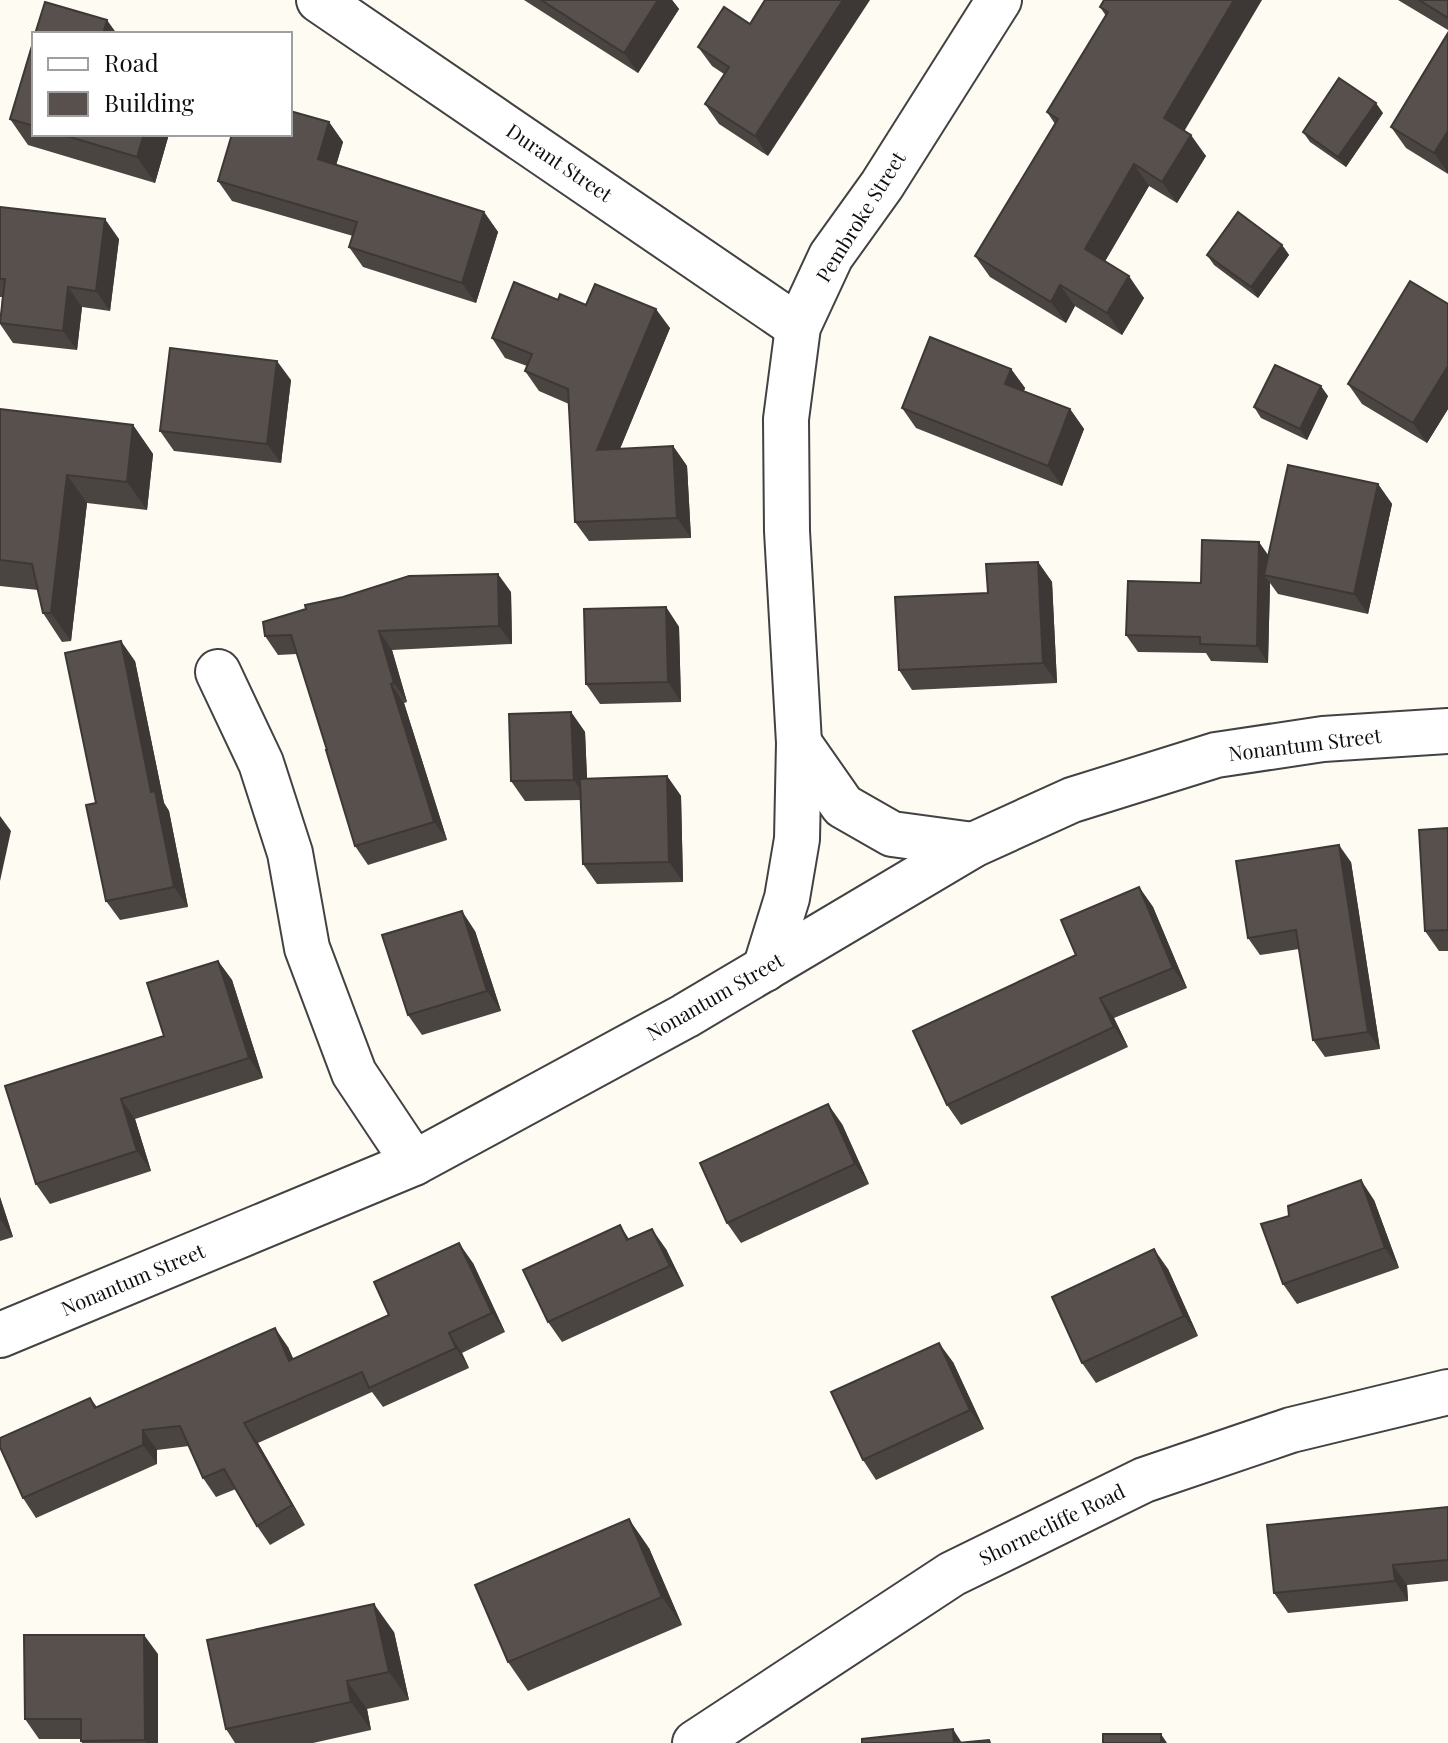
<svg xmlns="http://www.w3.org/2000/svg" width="1448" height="1743" font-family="'Playfair Display',serif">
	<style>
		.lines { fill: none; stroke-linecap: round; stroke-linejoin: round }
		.minor-casing { stroke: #424242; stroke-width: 48 }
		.minor { stroke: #fff; stroke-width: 44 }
		.wall { fill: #4b4542 }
		.shaded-wall { fill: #3d3836 }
		.building { fill: #57504d; stroke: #3d3836; stroke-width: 2 }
		.labels { text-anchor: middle; stroke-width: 8; stroke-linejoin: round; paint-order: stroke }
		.street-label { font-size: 20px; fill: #0f0f0f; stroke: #fff }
	</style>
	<rect width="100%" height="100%" fill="#fefbf3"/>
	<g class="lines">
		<defs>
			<g id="minor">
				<path d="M 319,0 L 798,327"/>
				<path d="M 218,672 L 261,763 L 290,853 L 307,948 L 354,1073 L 414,1163"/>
				<path d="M 799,743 L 843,806 L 892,834 L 973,845"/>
				<path d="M 765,969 L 787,898 L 797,839 L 799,743 L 787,531 L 786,419 L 798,327 L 831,256 L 882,185 L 999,0"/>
				<path d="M 0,1335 L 414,1163 L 685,1016 L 973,845 L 1072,800 L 1216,755 L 1323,739 L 1448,731"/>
				<path d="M 695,1743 L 952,1574 L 1144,1480 L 1291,1430 L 1448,1392"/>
			</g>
		</defs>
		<use href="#minor" class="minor-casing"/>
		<use href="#minor" class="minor"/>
	</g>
	<g class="wall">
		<path d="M 524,0 L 672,0 L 679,9 L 638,73 Z"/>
		<path d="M 1104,0 L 1184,131 L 1206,156 L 1177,203 L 1149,186 L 1105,261 L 1144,298 L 1122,335 L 1075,306 L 1066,323 L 990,277 L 975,256 L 1055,124 L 1047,112 L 1106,16 L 1100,7 Z"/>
		<path d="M 1398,0 L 1448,0 L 1448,30 Z"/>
		<path d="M 750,24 L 768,156 L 719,124 L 705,104 L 724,74 L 712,66 L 698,47 Z"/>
		<path d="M 1448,33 L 1448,174 L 1406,148 L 1391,127 Z"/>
		<path d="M 34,39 L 34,134 L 169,134 L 155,183 L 28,145 L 10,119 Z"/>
		<path d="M 1383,113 L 1346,167 L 1310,142 L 1303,132 Z"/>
		<path d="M 329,122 L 343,142 L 336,165 L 484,212 L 498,232 L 476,303 L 363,267 L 349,247 L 353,236 L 232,201 L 218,181 Z"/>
		<path d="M 0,207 L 119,239 L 110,311 L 82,307 L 77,350 L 13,343 L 0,324 L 2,297 L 0,297 Z"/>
		<path d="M 1282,245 L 1289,255 L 1258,298 L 1214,265 L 1207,255 Z"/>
		<path d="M 558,300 L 586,305 L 670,328 L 620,449 L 673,446 L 687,466 L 691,538 L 589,541 L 575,522 L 569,404 L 539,391 L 525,371 L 527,366 L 505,358 L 492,338 Z"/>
		<path d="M 1448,304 L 1448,409 L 1427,443 L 1362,404 L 1348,384 Z"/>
		<path d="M 1011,369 L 1025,388 L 1024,391 L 1070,409 L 1084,429 L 1062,486 L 916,428 L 902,408 Z"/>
		<path d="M 291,380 L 281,463 L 174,451 L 160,431 Z"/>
		<path d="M 1328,396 L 1307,440 L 1261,418 L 1254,407 Z"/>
		<path d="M 0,409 L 133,425 L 153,454 L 147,510 L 87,503 L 71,641 L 62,642 L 43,613 L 38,590 L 0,586 Z"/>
		<path d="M 1378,484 L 1392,504 L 1368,614 L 1278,594 L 1270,583 L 1268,663 L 1211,661 L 1206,653 L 1138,652 L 1126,635 L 1201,583 L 1269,555 Z"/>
		<path d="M 1038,562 L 1052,582 L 1057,683 L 912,690 L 899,670 L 988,593 Z"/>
		<path d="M 511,592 L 512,644 L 392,650 L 407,702 L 404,703 L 447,840 L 368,865 L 355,846 L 327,750 L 297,654 L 278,655 L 265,636 Z"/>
		<path d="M 666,607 L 679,627 L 681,702 L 600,704 L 586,684 Z"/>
		<path d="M 135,661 L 164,803 L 169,811 L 188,907 L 120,920 L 106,901 L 96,803 Z"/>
		<path d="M 571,712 L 585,732 L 587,779 L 667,776 L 681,796 L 683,882 L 597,884 L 583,864 L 581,800 L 525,801 L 511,781 Z"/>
		<path d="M 1448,828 L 1448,951 L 1439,951 L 1425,931 Z"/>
		<path d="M 1351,862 L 1380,1049 L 1325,1057 L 1313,1040 L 1299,949 L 1260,955 L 1248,938 Z"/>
		<path d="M 1139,887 L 1153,907 L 1187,988 L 1114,1018 L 1128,1047 L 961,1125 L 947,1105 L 1076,955 Z"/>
		<path d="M 475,931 L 501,1011 L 422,1035 L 408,1015 Z"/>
		<path d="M 218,961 L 232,980 L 263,1078 L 135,1119 L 151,1171 L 50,1204 L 36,1184 L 164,1036 Z"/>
		<path d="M 842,1124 L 869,1184 L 741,1243 L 727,1223 Z"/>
		<path d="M 0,1197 L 13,1237 L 0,1241 Z"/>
		<path d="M 1374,1200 L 1399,1268 L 1297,1304 L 1283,1284 Z"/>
		<path d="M 620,1225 L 629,1239 L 666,1249 L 684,1286 L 562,1342 L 548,1322 Z"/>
		<path d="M 473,1263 L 505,1332 L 462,1353 L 469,1368 L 383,1407 L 372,1392 L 258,1443 L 305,1525 L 270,1545 L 257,1526 L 236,1489 L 216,1497 L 203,1478 L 189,1446 L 157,1450 L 157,1464 L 36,1518 L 23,1498 L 90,1398 L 97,1407 L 288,1347 L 293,1359 L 389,1315 Z"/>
		<path d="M 1168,1269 L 1198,1336 L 1096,1383 L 1082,1363 Z"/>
		<path d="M 953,1362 L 984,1429 L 876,1480 L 863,1460 Z"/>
		<path d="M 1448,1507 L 1448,1581 L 1407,1585 L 1408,1601 L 1288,1613 L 1274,1593 Z"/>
		<path d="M 649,1548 L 682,1625 L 528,1691 L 508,1662 Z"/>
		<path d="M 394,1632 L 409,1700 L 367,1709 L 371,1730 L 313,1743 L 235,1743 L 226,1729 Z"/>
		<path d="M 158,1654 L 158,1743 L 82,1743 L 81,1739 L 39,1739 L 25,1719 Z"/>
	</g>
	<g class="shaded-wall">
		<path d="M 658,0 L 672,0 L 679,9 L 638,73 L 624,53 Z"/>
		<path d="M 843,0 L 870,0 L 768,156 L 755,136 Z"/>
		<path d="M 1234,0 L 1262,0 L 1179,140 L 1164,118 Z"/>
		<path d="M 107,20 L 117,34 L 103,34 Z"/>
		<path d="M 1376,103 L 1383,113 L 1346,167 L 1338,157 Z"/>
		<path d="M 329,122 L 343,142 L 332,179 L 318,159 Z"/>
		<path d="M 1448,131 L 1448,173 L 1434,153 Z"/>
		<path d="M 144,134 L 169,134 L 155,183 L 137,157 Z"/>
		<path d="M 1191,135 L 1206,156 L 1177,203 L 1162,182 Z"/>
		<path d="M 1134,164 L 1149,186 L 1100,270 L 1085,249 Z"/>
		<path d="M 484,212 L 498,232 L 476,303 L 462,283 Z"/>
		<path d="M 105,219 L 119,239 L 110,311 L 96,291 Z"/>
		<path d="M 1282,245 L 1289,255 L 1258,298 L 1251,287 Z"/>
		<path d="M 1129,276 L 1144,298 L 1122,335 L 1107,313 Z"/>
		<path d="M 1060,285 L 1075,306 L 1066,323 L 1051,302 Z"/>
		<path d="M 68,287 L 82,307 L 77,350 L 63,331 Z"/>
		<path d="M 656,309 L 670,328 L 611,470 L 597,450 Z"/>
		<path d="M 277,361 L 291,380 L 281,463 L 267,444 Z"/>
		<path d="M 1448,366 L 1448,409 L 1427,443 L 1413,423 Z"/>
		<path d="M 1011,369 L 1025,388 L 1019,403 L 1005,384 Z"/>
		<path d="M 1321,386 L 1328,396 L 1307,440 L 1300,429 Z"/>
		<path d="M 1070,409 L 1084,429 L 1062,486 L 1048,466 Z"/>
		<path d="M 133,425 L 153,454 L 147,510 L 127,482 Z"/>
		<path d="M 673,446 L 687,466 L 691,538 L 677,518 Z"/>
		<path d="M 67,475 L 87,503 L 71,641 L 51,613 Z"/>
		<path d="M 1378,484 L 1392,504 L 1368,614 L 1354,594 Z"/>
		<path d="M 1259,542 L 1271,559 L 1264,575 L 1270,583 L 1268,663 L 1257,646 Z"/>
		<path d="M 1038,562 L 1052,582 L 1057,683 L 1043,663 Z"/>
		<path d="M 498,574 L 511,592 L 512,644 L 499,626 Z"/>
		<path d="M 666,607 L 679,627 L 681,702 L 668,682 Z"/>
		<path d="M 379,631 L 392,650 L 407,702 L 394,683 Z"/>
		<path d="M 121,641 L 135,661 L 164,803 L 169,811 L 188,907 L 174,887 L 151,792 Z"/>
		<path d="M 391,684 L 404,703 L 447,840 L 434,822 Z"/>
		<path d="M 571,712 L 585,732 L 588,800 L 574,780 Z"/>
		<path d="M 667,776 L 681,796 L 683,882 L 669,862 Z"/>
		<path d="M 0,816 L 11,831 L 0,881 Z"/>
		<path d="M 1339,845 L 1351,862 L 1380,1049 L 1368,1032 Z"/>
		<path d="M 1139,887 L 1153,907 L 1187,988 L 1173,968 Z"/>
		<path d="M 462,911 L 475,931 L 501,1011 L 487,991 Z"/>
		<path d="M 218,961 L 232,980 L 263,1078 L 249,1058 Z"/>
		<path d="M 1100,998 L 1114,1018 L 1128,1047 L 1114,1027 Z"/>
		<path d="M 121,1099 L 135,1119 L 151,1171 L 137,1151 Z"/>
		<path d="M 828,1104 L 842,1124 L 869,1184 L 855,1164 Z"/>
		<path d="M 1361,1180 L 1374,1200 L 1399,1268 L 1385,1248 Z"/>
		<path d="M 0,1197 L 13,1237 L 0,1219 Z"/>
		<path d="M 652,1229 L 666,1249 L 684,1286 L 670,1266 Z"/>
		<path d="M 459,1243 L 473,1263 L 505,1332 L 492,1313 Z"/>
		<path d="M 1154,1249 L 1168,1269 L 1198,1336 L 1184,1316 Z"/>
		<path d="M 275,1328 L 288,1347 L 303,1380 L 289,1361 Z"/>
		<path d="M 449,1333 L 462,1353 L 469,1368 L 456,1348 Z"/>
		<path d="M 939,1343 L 953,1362 L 984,1429 L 970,1410 Z"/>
		<path d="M 244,1423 L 258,1443 L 305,1525 L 292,1505 Z"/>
		<path d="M 143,1430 L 157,1450 L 157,1464 L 143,1445 Z"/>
		<path d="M 629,1519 L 649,1548 L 682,1625 L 662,1597 Z"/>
		<path d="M 1393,1565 L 1407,1585 L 1408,1601 L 1395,1581 Z"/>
		<path d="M 374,1604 L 394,1632 L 409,1700 L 389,1672 Z"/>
		<path d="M 144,1635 L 158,1654 L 158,1743 L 146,1743 L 145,1740 Z"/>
		<path d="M 347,1681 L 367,1709 L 371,1730 L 351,1702 Z"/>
		<path d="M 953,1729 L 962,1743 L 954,1743 Z"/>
		<path d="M 1161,1734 L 1167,1743 L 1161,1743 Z"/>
	</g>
	<g class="building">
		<path d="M 541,0 L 658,0 L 624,53 Z"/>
		<path d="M 765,0 L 843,0 L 755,136 L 705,104 L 729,67 L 698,47 L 724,7 L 750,24 Z"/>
		<path d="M 1104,0 L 1234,0 L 1164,118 L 1191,135 L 1162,182 L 1134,164 L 1085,249 L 1129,276 L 1107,313 L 1060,285 L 1051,302 L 975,256 L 1058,119 L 1047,112 L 1108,12 L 1100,7 Z"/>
		<path d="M 1419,0 L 1448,0 L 1448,18 Z"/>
		<path d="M 45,2 L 107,20 L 103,34 L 35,34 Z"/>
		<path d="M 1448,33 L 1448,131 L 1434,153 L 1391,127 Z"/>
		<path d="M 34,39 L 34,126 L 10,119 Z"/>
		<path d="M 1339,78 L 1376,103 L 1338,157 L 1303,132 Z"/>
		<path d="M 290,111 L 329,122 L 318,159 L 484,212 L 462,283 L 349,247 L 357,222 L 218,181 L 232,134 L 290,134 Z"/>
		<path d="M 60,134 L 144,134 L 137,157 Z"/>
		<path d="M 0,207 L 105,219 L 96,291 L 68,287 L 63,331 L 0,323 L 5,279 L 0,279 Z"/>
		<path d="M 1238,212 L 1282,245 L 1251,287 L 1207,255 Z"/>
		<path d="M 1410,281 L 1448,304 L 1448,366 L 1413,423 L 1348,384 Z"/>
		<path d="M 514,282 L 558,300 L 560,294 L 586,305 L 595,284 L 656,309 L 597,450 L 673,446 L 677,518 L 575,522 L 568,389 L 525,371 L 532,354 L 492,338 Z"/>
		<path d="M 930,337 L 1011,369 L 1005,384 L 1070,409 L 1048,466 L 902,408 Z"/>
		<path d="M 170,348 L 277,361 L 267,444 L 160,431 Z"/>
		<path d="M 1275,365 L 1321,386 L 1300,429 L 1254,407 Z"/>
		<path d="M 0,409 L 133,425 L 127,482 L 67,475 L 51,613 L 43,613 L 32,564 L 0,560 Z"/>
		<path d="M 1288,465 L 1378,484 L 1354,594 L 1264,575 Z"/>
		<path d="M 1202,540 L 1259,542 L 1257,646 L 1200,644 L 1200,637 L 1126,635 L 1128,581 L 1201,583 Z"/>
		<path d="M 1038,562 L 1043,663 L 899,670 L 895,597 L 988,593 L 986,564 Z"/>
		<path d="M 498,574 L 499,626 L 379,631 L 394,683 L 391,684 L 434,822 L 355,846 L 326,750 L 327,750 L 291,635 L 265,636 L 263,622 L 306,609 L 305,605 L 343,597 L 409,576 Z"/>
		<path d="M 666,607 L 668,682 L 586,684 L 584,609 Z"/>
		<path d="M 121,641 L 151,792 L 155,791 L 174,887 L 106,901 L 86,805 L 96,803 L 65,653 Z"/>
		<path d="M 571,712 L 574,780 L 511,781 L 509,714 Z"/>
		<path d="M 667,776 L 669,862 L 583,864 L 580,779 Z"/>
		<path d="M 1448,828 L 1448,930 L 1425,931 L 1419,830 Z"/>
		<path d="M 1339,845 L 1368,1032 L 1313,1040 L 1296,930 L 1248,938 L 1236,861 Z"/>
		<path d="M 1139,887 L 1173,968 L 1100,998 L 1114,1027 L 947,1105 L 913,1031 L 1076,955 L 1061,920 Z"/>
		<path d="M 462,911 L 487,991 L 408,1015 L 382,935 Z"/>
		<path d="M 218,961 L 249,1058 L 121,1099 L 137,1151 L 36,1184 L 5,1086 L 164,1036 L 147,983 Z"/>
		<path d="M 828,1104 L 855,1164 L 727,1223 L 700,1163 Z"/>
		<path d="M 1361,1180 L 1385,1248 L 1283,1284 L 1261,1224 L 1289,1216 L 1288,1206 Z"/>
		<path d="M 620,1225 L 627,1240 L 652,1229 L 670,1266 L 548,1322 L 523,1270 Z"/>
		<path d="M 459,1243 L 492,1313 L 449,1333 L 456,1348 L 369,1388 L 362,1372 L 244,1423 L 292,1505 L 257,1526 L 224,1469 L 203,1478 L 180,1426 L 143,1430 L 143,1445 L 23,1498 L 0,1447 L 0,1438 L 90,1398 L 95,1408 L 275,1328 L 289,1361 L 389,1315 L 374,1282 Z"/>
		<path d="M 1154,1249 L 1184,1316 L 1082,1363 L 1052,1297 Z"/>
		<path d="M 939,1343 L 970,1410 L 863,1460 L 831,1392 Z"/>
		<path d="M 1448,1507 L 1448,1560 L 1393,1565 L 1395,1581 L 1274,1593 L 1267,1525 Z"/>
		<path d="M 629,1519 L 662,1597 L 508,1662 L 475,1585 Z"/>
		<path d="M 374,1604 L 389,1672 L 347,1681 L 351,1702 L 226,1729 L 207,1640 Z"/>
		<path d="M 24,1635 L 144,1635 L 145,1740 L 81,1741 L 81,1719 L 25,1719 Z"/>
		<path d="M 953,1729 L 954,1743 L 862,1743 L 862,1739 Z"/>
		<rect x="1103" y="1734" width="58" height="9"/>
		<path d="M 989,1740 L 990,1743 L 957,1743 Z"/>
	</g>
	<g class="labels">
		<g class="street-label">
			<text transform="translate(559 163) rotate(34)" y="7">Durant Street</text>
			<text transform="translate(861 217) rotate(-58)" y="7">Pembroke Street</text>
			<text transform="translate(1305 745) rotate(-7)" y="7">Nonantum Street</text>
			<text transform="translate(715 997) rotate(-30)" y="7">Nonantum Street</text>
			<text transform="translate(133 1280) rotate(-23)" y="7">Nonantum Street</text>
			<text transform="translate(1052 1525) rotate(-26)" y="7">Shornecliffe Road</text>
		</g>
	</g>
	<rect x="32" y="32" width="260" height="104" fill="#ffffff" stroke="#9f9f9f" stroke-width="2"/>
	<rect x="48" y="58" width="40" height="12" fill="#ffffff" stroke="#9f9f9f" stroke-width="2"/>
	<text x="104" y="72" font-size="24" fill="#0f0f0f">Road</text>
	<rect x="48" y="92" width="40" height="24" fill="#57504d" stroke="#9f9f9f" stroke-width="2"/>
	<text x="104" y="112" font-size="24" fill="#0f0f0f">Building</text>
</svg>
